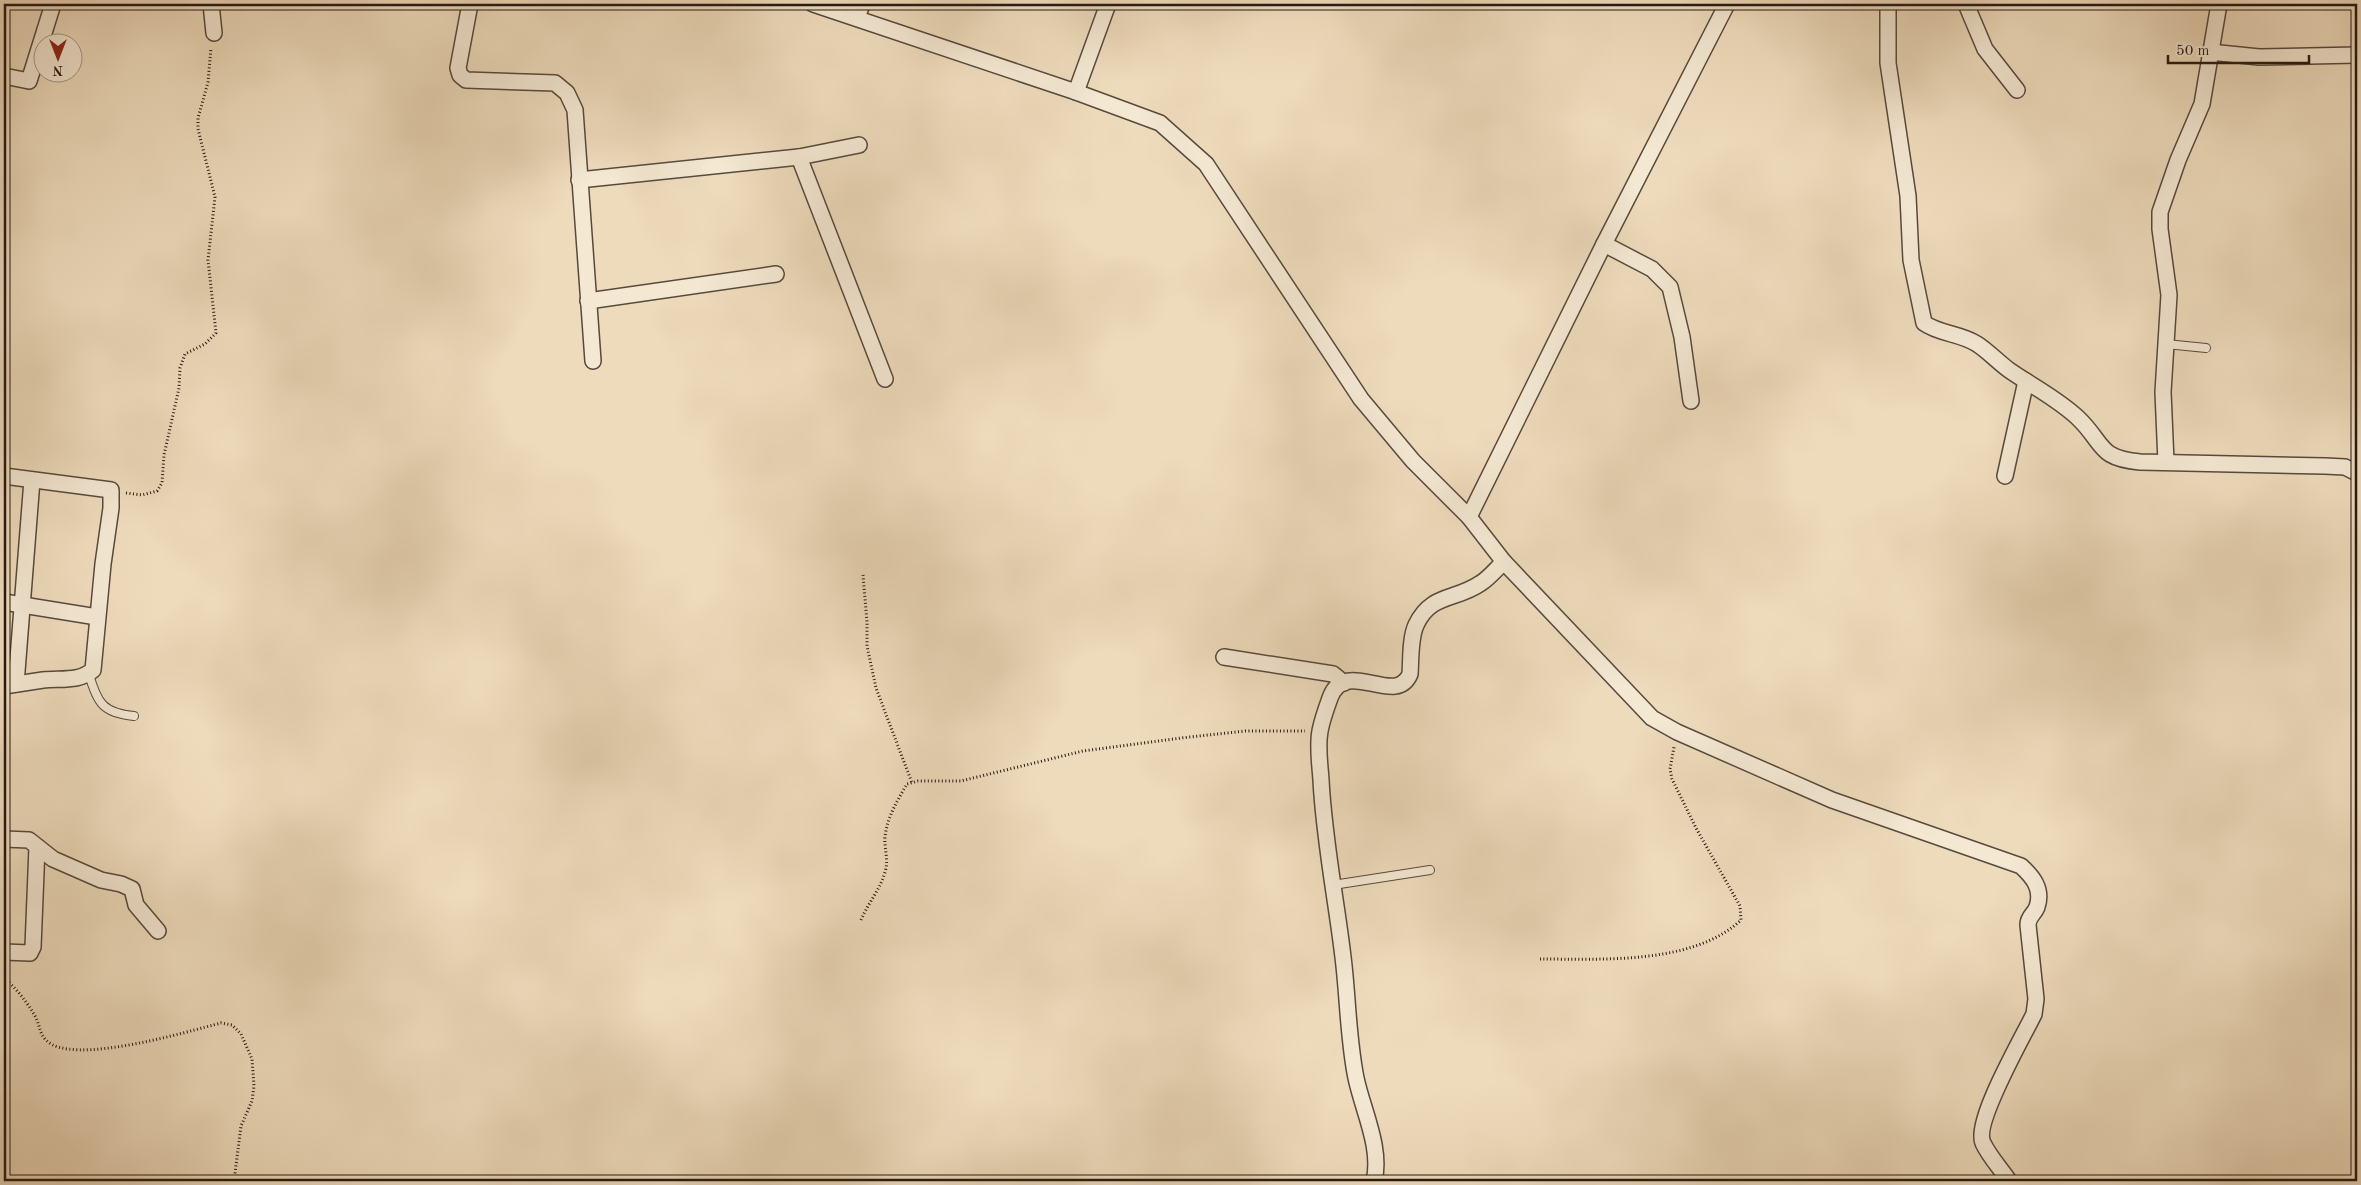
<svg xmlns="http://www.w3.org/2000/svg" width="2361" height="1185" font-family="'Old Standard TT',serif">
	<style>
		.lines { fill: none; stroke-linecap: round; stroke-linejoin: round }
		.lane-casing { stroke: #574a3d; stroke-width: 10 }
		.street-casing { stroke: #574a3d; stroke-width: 18 }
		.path { stroke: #251a13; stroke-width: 3; stroke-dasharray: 1 2.5; stroke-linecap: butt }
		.lane { stroke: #f4e8d3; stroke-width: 8 }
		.street { stroke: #f4e8d3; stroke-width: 15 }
	</style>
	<rect width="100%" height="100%" fill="#eedbbc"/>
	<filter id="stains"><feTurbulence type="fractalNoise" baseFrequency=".004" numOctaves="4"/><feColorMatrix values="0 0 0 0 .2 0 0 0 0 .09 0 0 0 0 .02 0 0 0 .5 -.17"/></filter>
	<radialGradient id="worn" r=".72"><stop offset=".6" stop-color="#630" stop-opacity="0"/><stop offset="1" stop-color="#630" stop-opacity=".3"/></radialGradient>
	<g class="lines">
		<defs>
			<g id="lane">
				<path d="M 2166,344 L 2206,348"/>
				<path d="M 89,674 C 97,703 103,713 134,716"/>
				<path d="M 1333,885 L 1430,870"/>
			</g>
			<g id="street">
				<path d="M 211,4 L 214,33"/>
				<path d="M 470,4 L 458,68 L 460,75 L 466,80 L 555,83 L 567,93 L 575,110 L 593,361"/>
				<path d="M 813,4 L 1076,92 L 1160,123 L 1206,164 L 1361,399 L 1413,461 L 1469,517 L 1504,562 L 1652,718 L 1677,732 L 1832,800 L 2021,866 C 2033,877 2043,889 2037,907 C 2034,915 2028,916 2028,925 L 2036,999 L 2034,1014 C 2023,1037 1973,1123 1983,1143 C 1989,1156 2001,1169 2009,1181"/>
				<path d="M 1888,4 L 1888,63 L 1908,196 L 1911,260 L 1924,323 C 1939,334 1960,333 1977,344 C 1988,351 1998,362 2009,370 C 2032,386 2058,399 2078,418 C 2105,444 2097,458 2140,462 L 2325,466 L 2345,467 L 2357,473"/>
				<path d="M 1966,4 L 1985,49 L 2017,90"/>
				<path d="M 857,18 L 862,4"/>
				<path d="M 2210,52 L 2259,57 L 2357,55"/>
				<path d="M 4,76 L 29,81 L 53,4"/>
				<path d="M 1076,92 L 1108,4"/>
				<path d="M 799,157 L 885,379"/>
				<path d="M 579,180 L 799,157 L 859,145"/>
				<path d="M 1604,244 L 1652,269 L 1670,287 L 1682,337 L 1691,401"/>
				<path d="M 588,301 L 776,274"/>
				<path d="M 2166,462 L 2163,392 L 2169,295 L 2160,229 L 2160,212 L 2178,160 L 2202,104 L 2219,4"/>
				<path d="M 4,476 L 111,490 L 111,508 L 103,564 L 93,670 C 79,682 61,678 43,680 C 30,682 17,684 4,686"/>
				<path d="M 2005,476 L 2026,381"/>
				<path d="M 1469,517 L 1604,244 L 1727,4"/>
				<path d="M 4,602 L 97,617"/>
				<path d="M 1224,657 L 1333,674 L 1344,683"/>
				<path d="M 16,684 L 32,480"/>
				<path d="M 4,839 L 29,840 L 53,859 L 101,880 L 121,884 L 132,889 L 136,905 L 158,931"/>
				<path d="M 4,952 L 30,953 L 33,947 L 37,847"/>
				<path d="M 1374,1181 C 1382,1148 1363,1111 1356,1078 C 1348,1039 1348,997 1343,957 C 1336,898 1324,840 1321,780 C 1320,764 1317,747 1320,731 C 1322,720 1326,709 1330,698 C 1345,656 1396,708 1410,674 C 1411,660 1410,638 1416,625 C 1431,593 1455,601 1481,583 C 1489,578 1496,569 1504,562"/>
			</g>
		</defs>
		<use href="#lane" class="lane-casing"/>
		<use href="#street" class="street-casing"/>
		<g class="path">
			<path d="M 126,493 L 142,495 L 157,491 L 162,483 L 164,455 L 179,388 L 180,368 L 185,354 L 205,344 L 216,333 L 208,260 L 215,197 L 198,129 L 198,118 L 208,82 L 211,48"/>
			<path d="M 863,575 L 867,622 L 867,646 L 876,688 L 912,783"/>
			<path d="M 861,920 C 868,903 880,890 885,872 C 889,860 884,849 885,837 C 887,818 897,801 907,784 L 918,781 L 961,781 L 1083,751 L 1181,738 L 1245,731 L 1305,731"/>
			<path d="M 1540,959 C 1602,959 1693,965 1741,920 L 1740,906 L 1696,828 L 1672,779 L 1670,769 L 1674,747"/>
			<path d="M 4,978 C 16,988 27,1002 35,1016 C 40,1025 39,1033 46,1040 C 71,1067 189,1031 221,1023 L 232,1025 L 241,1034 L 252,1059 L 254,1086 L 252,1101 L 241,1126 L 234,1181"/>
		</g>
		<use href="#lane" class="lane"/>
		<use href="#street" class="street"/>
	</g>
	<rect width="2361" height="1185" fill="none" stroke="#eedbbc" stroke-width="20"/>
	<rect x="5" y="5" width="2351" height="1175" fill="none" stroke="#251a13" stroke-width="2.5"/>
	<rect x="10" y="10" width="2341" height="1165" fill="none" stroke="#251a13"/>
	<g transform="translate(58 58) rotate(180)"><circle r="24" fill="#f4e8d3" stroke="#a19686"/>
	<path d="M0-4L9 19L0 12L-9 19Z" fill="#8f2418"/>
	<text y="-8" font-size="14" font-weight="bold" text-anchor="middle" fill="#251a13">N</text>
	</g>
	<path d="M2168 55v8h141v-8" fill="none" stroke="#251a13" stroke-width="2.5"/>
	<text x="2176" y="55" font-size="15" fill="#251a13" stroke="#f4e8d3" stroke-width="4" paint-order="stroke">50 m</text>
	<rect width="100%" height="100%" filter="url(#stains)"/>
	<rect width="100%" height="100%" fill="url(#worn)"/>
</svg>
